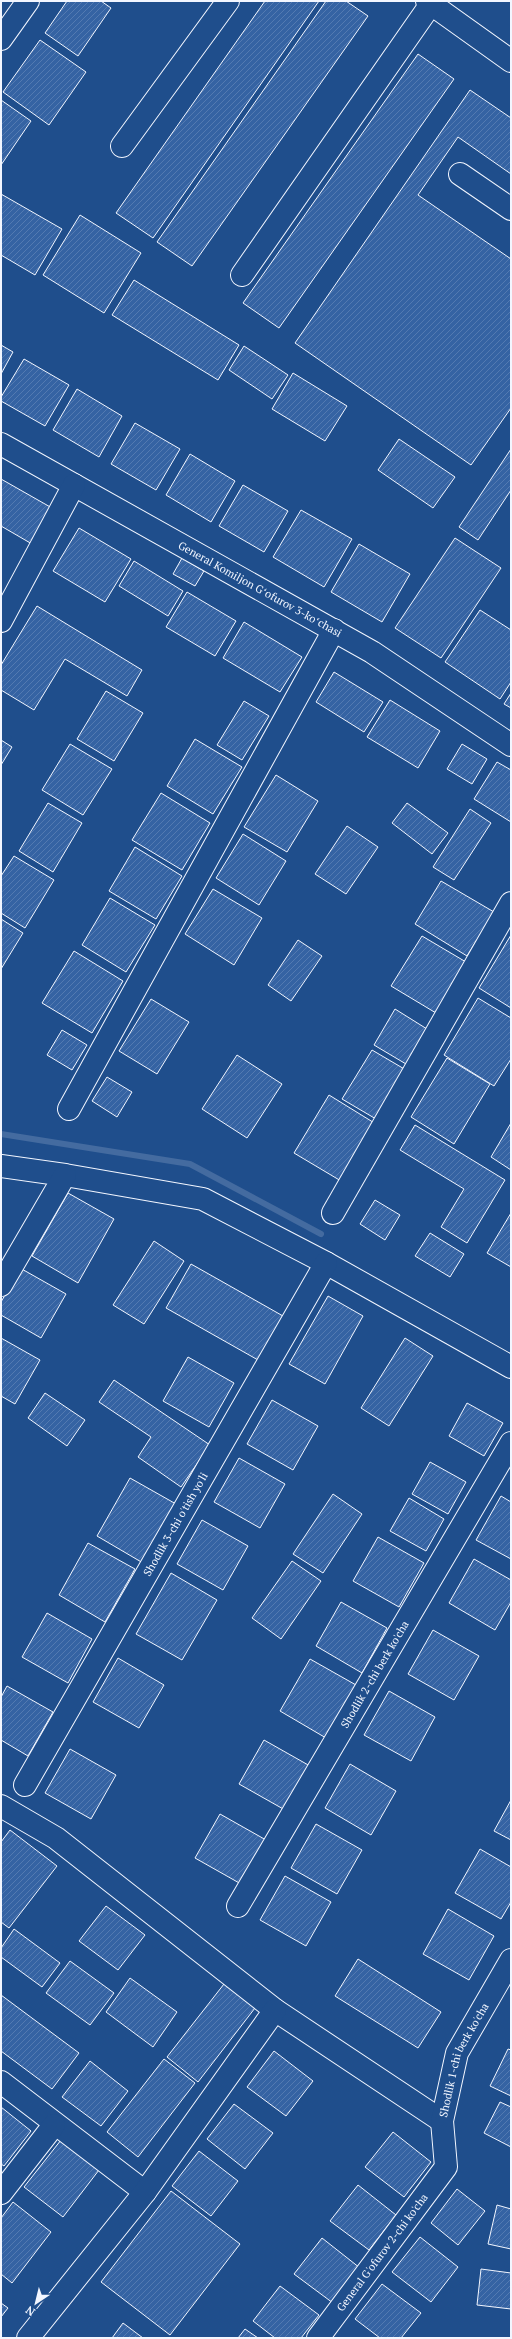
<svg xmlns="http://www.w3.org/2000/svg" width="512" height="2339" font-family="'PT Serif',serif">
	<style>
		.lines { fill: none; stroke-linecap: round; stroke-linejoin: round }
		.stream { stroke: #446ba0; stroke-width: 6 }
		.building { fill: url(#building-hatch); stroke: #f2f6ff }
		.minor-casing { stroke: #f2f6ff; stroke-width: 24 }
		.minor { stroke: #1f4e8c; stroke-width: 22 }
		.labels { text-anchor: middle; stroke-width: 3; stroke-linejoin: round; paint-order: stroke }
		.street-label { font-size: 11px; fill: #f2f6ff; stroke: #1f4e8c }
	</style>
	<defs>
		<pattern id="building-hatch" width="6" height="6" patternUnits="userSpaceOnUse"><rect width="6" height="6" fill="#3563a3"/><path d="M-1 1l2-2M0 6l6-6M5 7l2-2" fill="none" stroke="#537ab1"/></pattern>
	</defs>
	<rect width="100%" height="100%" fill="#1f4e8c"/>
	<g class="lines">
		<path class="stream" d="M 1,1134 L 190,1164 L 321,1234"/>
	</g>
	<g class="building">
		<path d="M 67,1 L 101,1 L 111,8 L 78,56 L 45,33 Z"/>
		<path d="M 265,1 L 319,1 L 153,238 L 116,213 Z"/>
		<path d="M 326,1 L 346,1 L 368,16 L 192,266 L 157,242 Z"/>
		<path d="M 40,40 L 86,72 L 49,125 L 3,92 Z"/>
		<path d="M 418,54 L 454,79 L 279,328 L 243,303 Z"/>
		<path d="M 470,90 L 511,118 L 511,174 L 458,137 L 418,195 L 511,259 L 511,408 L 471,465 L 295,343 Z"/>
		<path d="M 1,100 L 31,121 L 1,165 Z"/>
		<path d="M 1,194 L 62,229 L 35,275 L 1,255 Z"/>
		<path d="M 80,215 L 141,253 L 104,313 L 43,275 Z"/>
		<path d="M 134,280 L 239,345 L 218,380 L 112,315 Z"/>
		<path d="M 1,345 L 13,352 L 1,374 Z"/>
		<path d="M 244,346 L 288,375 L 272,399 L 229,370 Z"/>
		<path d="M 24,359 L 69,385 L 45,426 L 1,401 L 1,397 Z"/>
		<path d="M 293,373 L 347,406 L 325,441 L 272,409 Z"/>
		<path d="M 77,389 L 122,416 L 99,457 L 53,430 Z"/>
		<path d="M 135,423 L 180,449 L 156,490 L 111,464 Z"/>
		<path d="M 399,439 L 455,477 L 433,508 L 378,470 Z"/>
		<path d="M 511,449 L 511,490 L 478,540 L 459,527 Z"/>
		<path d="M 190,454 L 235,481 L 211,522 L 166,495 Z"/>
		<path d="M 1,479 L 52,508 L 32,544 L 1,526 Z"/>
		<path d="M 243,485 L 288,511 L 264,552 L 219,526 Z"/>
		<path d="M 301,510 L 352,539 L 324,587 L 273,557 Z"/>
		<path d="M 79,528 L 131,559 L 105,602 L 53,571 Z"/>
		<path d="M 455,538 L 501,568 L 441,658 L 395,628 Z"/>
		<path d="M 359,544 L 410,574 L 382,622 L 331,592 Z"/>
		<path d="M 182,558 L 204,571 L 195,586 L 173,574 Z"/>
		<path d="M 134,561 L 183,591 L 168,616 L 119,586 Z"/>
		<path d="M 187,592 L 236,621 L 215,656 L 166,627 Z"/>
		<path d="M 37,606 L 142,670 L 127,696 L 65,659 L 34,710 L 1,690 L 1,665 Z"/>
		<path d="M 480,610 L 511,630 L 511,682 L 500,699 L 445,662 Z"/>
		<path d="M 244,622 L 302,657 L 280,692 L 223,658 Z"/>
		<path d="M 334,672 L 383,702 L 364,732 L 316,702 Z"/>
		<path d="M 106,691 L 143,713 L 114,761 L 77,739 Z"/>
		<path d="M 511,693 L 511,708 L 504,704 Z"/>
		<path d="M 390,700 L 440,731 L 418,768 L 367,737 Z"/>
		<path d="M 244,701 L 269,716 L 242,760 L 217,745 Z"/>
		<path d="M 195,739 L 242,767 L 213,814 L 167,786 Z"/>
		<path d="M 1,740 L 12,747 L 1,765 Z"/>
		<path d="M 70,744 L 112,769 L 83,815 L 42,790 Z"/>
		<path d="M 462,744 L 487,759 L 472,784 L 447,769 Z"/>
		<path d="M 497,762 L 511,770 L 511,822 L 474,799 Z"/>
		<path d="M 276,775 L 318,801 L 287,852 L 244,827 Z"/>
		<path d="M 161,793 L 210,823 L 182,870 L 132,840 Z"/>
		<path d="M 48,803 L 82,823 L 53,872 L 19,851 Z"/>
		<path d="M 407,803 L 448,833 L 432,854 L 392,823 Z"/>
		<path d="M 470,809 L 491,823 L 454,880 L 433,867 Z"/>
		<path d="M 347,826 L 378,847 L 346,894 L 315,874 Z"/>
		<path d="M 243,834 L 286,861 L 259,905 L 216,878 Z"/>
		<path d="M 135,847 L 182,876 L 156,919 L 109,891 Z"/>
		<path d="M 14,856 L 54,880 L 25,928 L 1,913 L 1,876 Z"/>
		<path d="M 441,881 L 494,912 L 467,956 L 415,924 Z"/>
		<path d="M 213,889 L 262,918 L 234,965 L 185,934 Z"/>
		<path d="M 110,898 L 155,925 L 126,972 L 82,945 Z"/>
		<path d="M 1,919 L 23,933 L 1,969 Z"/>
		<path d="M 511,935 L 511,1008 L 479,988 Z"/>
		<path d="M 422,936 L 466,962 L 436,1013 L 391,986 Z"/>
		<path d="M 298,940 L 322,956 L 291,1001 L 268,985 Z"/>
		<path d="M 74,951 L 123,981 L 92,1033 L 42,1003 Z"/>
		<path d="M 478,998 L 511,1018 L 511,1059 L 494,1086 L 444,1055 Z"/>
		<path d="M 151,999 L 189,1022 L 157,1074 L 119,1051 Z"/>
		<path d="M 395,1009 L 427,1029 L 406,1064 L 374,1045 Z"/>
		<path d="M 62,1030 L 87,1045 L 72,1070 L 47,1055 Z"/>
		<path d="M 372,1050 L 406,1070 L 376,1119 L 342,1099 Z"/>
		<path d="M 237,1055 L 282,1084 L 247,1138 L 202,1109 Z"/>
		<path d="M 447,1058 L 490,1084 L 454,1144 L 411,1117 Z"/>
		<path d="M 107,1077 L 132,1092 L 117,1117 L 92,1101 Z"/>
		<path d="M 329,1095 L 376,1124 L 341,1181 L 294,1153 Z"/>
		<path d="M 511,1123 L 511,1170 L 491,1157 Z"/>
		<path d="M 415,1125 L 505,1180 L 467,1243 L 441,1227 L 464,1189 L 400,1150 Z"/>
		<path d="M 68,1193 L 114,1219 L 78,1283 L 32,1256 Z"/>
		<path d="M 375,1200 L 400,1215 L 385,1240 L 360,1224 Z"/>
		<path d="M 511,1213 L 511,1267 L 487,1253 Z"/>
		<path d="M 430,1233 L 464,1254 L 450,1277 L 415,1256 Z"/>
		<path d="M 154,1241 L 184,1261 L 144,1324 L 113,1305 Z"/>
		<path d="M 191,1264 L 283,1316 L 258,1360 L 166,1308 Z"/>
		<path d="M 20,1268 L 66,1294 L 41,1338 L 1,1315 L 1,1302 Z"/>
		<path d="M 328,1296 L 363,1316 L 325,1384 L 289,1364 Z"/>
		<path d="M 1,1338 L 40,1360 L 15,1404 L 1,1396 Z"/>
		<path d="M 405,1338 L 433,1356 L 389,1426 L 361,1408 Z"/>
		<path d="M 188,1357 L 234,1383 L 209,1427 L 163,1401 Z"/>
		<path d="M 114,1380 L 210,1445 L 181,1487 L 138,1457 L 151,1437 L 99,1402 Z"/>
		<path d="M 45,1393 L 85,1420 L 67,1446 L 28,1418 Z"/>
		<path d="M 272,1400 L 318,1426 L 293,1470 L 247,1444 Z"/>
		<path d="M 467,1403 L 503,1423 L 484,1456 L 449,1436 Z"/>
		<path d="M 239,1458 L 285,1484 L 260,1528 L 214,1502 Z"/>
		<path d="M 430,1462 L 466,1482 L 448,1514 L 412,1494 Z"/>
		<path d="M 130,1478 L 176,1504 L 143,1563 L 97,1536 Z"/>
		<path d="M 333,1494 L 362,1514 L 323,1573 L 293,1554 Z"/>
		<path d="M 501,1496 L 511,1502 L 511,1559 L 476,1540 Z"/>
		<path d="M 409,1498 L 444,1519 L 426,1551 L 390,1531 Z"/>
		<path d="M 202,1520 L 248,1546 L 223,1590 L 177,1564 Z"/>
		<path d="M 378,1537 L 424,1563 L 399,1607 L 353,1581 Z"/>
		<path d="M 88,1543 L 135,1569 L 105,1622 L 59,1595 Z"/>
		<path d="M 474,1559 L 511,1580 L 511,1602 L 495,1630 L 449,1603 Z"/>
		<path d="M 292,1561 L 321,1581 L 281,1639 L 252,1618 Z"/>
		<path d="M 171,1573 L 217,1600 L 182,1660 L 136,1634 Z"/>
		<path d="M 341,1602 L 387,1628 L 362,1673 L 316,1646 Z"/>
		<path d="M 47,1613 L 92,1639 L 68,1683 L 22,1657 Z"/>
		<path d="M 433,1630 L 479,1656 L 454,1700 L 408,1674 Z"/>
		<path d="M 118,1658 L 164,1685 L 139,1728 L 93,1702 Z"/>
		<path d="M 310,1659 L 356,1685 L 326,1738 L 280,1711 Z"/>
		<path d="M 7,1686 L 53,1712 L 28,1756 L 1,1740 L 1,1697 Z"/>
		<path d="M 389,1691 L 435,1717 L 411,1761 L 364,1735 Z"/>
		<path d="M 264,1740 L 310,1766 L 285,1810 L 239,1784 Z"/>
		<path d="M 70,1749 L 116,1775 L 91,1819 L 45,1793 Z"/>
		<path d="M 350,1764 L 396,1791 L 371,1835 L 325,1808 Z"/>
		<path d="M 511,1800 L 511,1840 L 494,1831 Z"/>
		<path d="M 220,1814 L 266,1840 L 241,1884 L 195,1858 Z"/>
		<path d="M 316,1824 L 362,1850 L 337,1894 L 291,1868 Z"/>
		<path d="M 10,1830 L 57,1866 L 9,1928 L 1,1922 L 1,1842 Z"/>
		<path d="M 480,1849 L 511,1867 L 511,1902 L 501,1919 L 455,1893 Z"/>
		<path d="M 285,1876 L 331,1902 L 306,1946 L 260,1920 Z"/>
		<path d="M 106,1906 L 145,1935 L 118,1970 L 79,1941 Z"/>
		<path d="M 448,1909 L 494,1936 L 469,1980 L 423,1954 Z"/>
		<path d="M 14,1929 L 60,1963 L 42,1987 L 1,1957 L 1,1948 Z"/>
		<path d="M 358,1959 L 441,2012 L 418,2048 L 335,1996 Z"/>
		<path d="M 70,1961 L 114,1993 L 90,2025 L 46,1993 Z"/>
		<path d="M 130,1978 L 177,2012 L 153,2047 L 106,2012 Z"/>
		<path d="M 224,1984 L 255,2008 L 198,2082 L 167,2057 Z"/>
		<path d="M 1,1995 L 79,2053 L 52,2089 L 1,2051 Z"/>
		<path d="M 508,2049 L 511,2050 L 511,2096 L 490,2086 Z"/>
		<path d="M 274,2051 L 313,2081 L 286,2116 L 247,2087 Z"/>
		<path d="M 164,2059 L 195,2083 L 138,2157 L 107,2132 Z"/>
		<path d="M 90,2061 L 128,2091 L 101,2126 L 62,2097 Z"/>
		<path d="M 500,2102 L 511,2107 L 511,2147 L 484,2133 Z"/>
		<path d="M 234,2104 L 273,2133 L 245,2169 L 207,2139 Z"/>
		<path d="M 1,2107 L 31,2131 L 4,2166 L 1,2164 Z"/>
		<path d="M 393,2132 L 431,2162 L 404,2197 L 365,2167 Z"/>
		<path d="M 61,2140 L 99,2170 L 63,2217 L 24,2187 Z"/>
		<path d="M 199,2151 L 238,2181 L 211,2216 L 172,2186 Z"/>
		<path d="M 358,2185 L 396,2215 L 369,2250 L 330,2221 Z"/>
		<path d="M 457,2189 L 485,2211 L 458,2245 L 431,2223 Z"/>
		<path d="M 171,2191 L 240,2244 L 170,2335 L 101,2282 Z"/>
		<path d="M 13,2202 L 51,2232 L 12,2283 L 1,2274 L 1,2218 Z"/>
		<path d="M 497,2205 L 511,2209 L 511,2249 L 488,2244 Z"/>
		<path d="M 420,2237 L 458,2267 L 431,2302 L 392,2272 Z"/>
		<path d="M 322,2238 L 360,2268 L 333,2303 L 294,2274 Z"/>
		<path d="M 481,2269 L 511,2273 L 511,2309 L 477,2305 Z"/>
		<path d="M 382,2284 L 421,2313 L 401,2338 L 380,2338 L 355,2319 Z"/>
		<path d="M 280,2286 L 319,2315 L 301,2338 L 275,2338 L 253,2321 Z"/>
		<path d="M 1,2303 L 8,2308 L 1,2317 Z"/>
		<path d="M 123,2323 L 143,2338 L 112,2338 Z"/>
		<path d="M 245,2329 L 258,2338 L 238,2338 Z"/>
	</g>
	<g class="lines">
		<defs>
			<g id="minor">
				<path d="M 427,1 L 511,61"/>
				<path d="M 1,39 L 28,1"/>
				<path d="M 122,146 L 228,1"/>
				<path d="M 460,174 L 511,209"/>
				<path d="M 242,275 L 431,4"/>
				<path d="M 1,444 L 372,652 L 511,745"/>
				<path d="M 1,621 L 74,485"/>
				<path d="M 69,1109 L 334,630"/>
				<path d="M 1,1166 L 65,1175 L 203,1199 L 326,1263 L 511,1367"/>
				<path d="M 333,1213 L 511,903"/>
				<path d="M 1,1285 L 65,1175"/>
				<path id="s1" d="M 25,1785 L 326,1263"/>
				<path d="M 1,1806 L 56,1838 L 275,2010 L 442,2121"/>
				<path id="s2" d="M 238,1906 L 511,1443"/>
				<path d="M 1,2082 L 145,2192"/>
				<path d="M 1,2193 L 54,2125"/>
				<path d="M 28,2338 L 145,2192 L 275,2010"/>
				<path id="s3" d="M 318,2338 L 446,2167 L 442,2121 L 457,2053 L 511,1960"/>
			</g>
		</defs>
		<use href="#minor" class="minor-casing"/>
		<use href="#minor" class="minor"/>
	</g>
	<g class="labels">
		<g class="street-label">
			<text transform="translate(260 589) rotate(29)" y="4">General Komiljon Gʻofurov 3-koʻchasi</text>
			<text dy="4" stroke="none"><textPath href="#s1" startOffset="301">Shodlik 3-chi o'tish yo'li</textPath></text>
			<text dy="4" stroke="none"><textPath href="#s2" startOffset="269">Shodlik 2-chi berk ko'cha</textPath></text>
			<text dy="4" stroke="none"><textPath href="#s3" startOffset="325">Shodlik 1-chi berk ko'cha</textPath></text>
			<text dy="4" stroke="none"><textPath href="#s3" startOffset="107">General G'ofurov 2-chi ko'cha</textPath></text>
		</g>
	</g>
	<rect width="512" height="2339" fill="none" stroke="#f2f6ff" stroke-width="4"/>
	<g transform="translate(36 2303) rotate(215)" stroke="#1f4e8c" stroke-width="3" paint-order="stroke">
	<path d="M0-3L7 15L0 10L-7 15Z" fill="#f2f6ff"/>
	<text y="-6" font-size="11" font-weight="bold" text-anchor="middle" fill="#f2f6ff">N</text>
	</g>
</svg>
